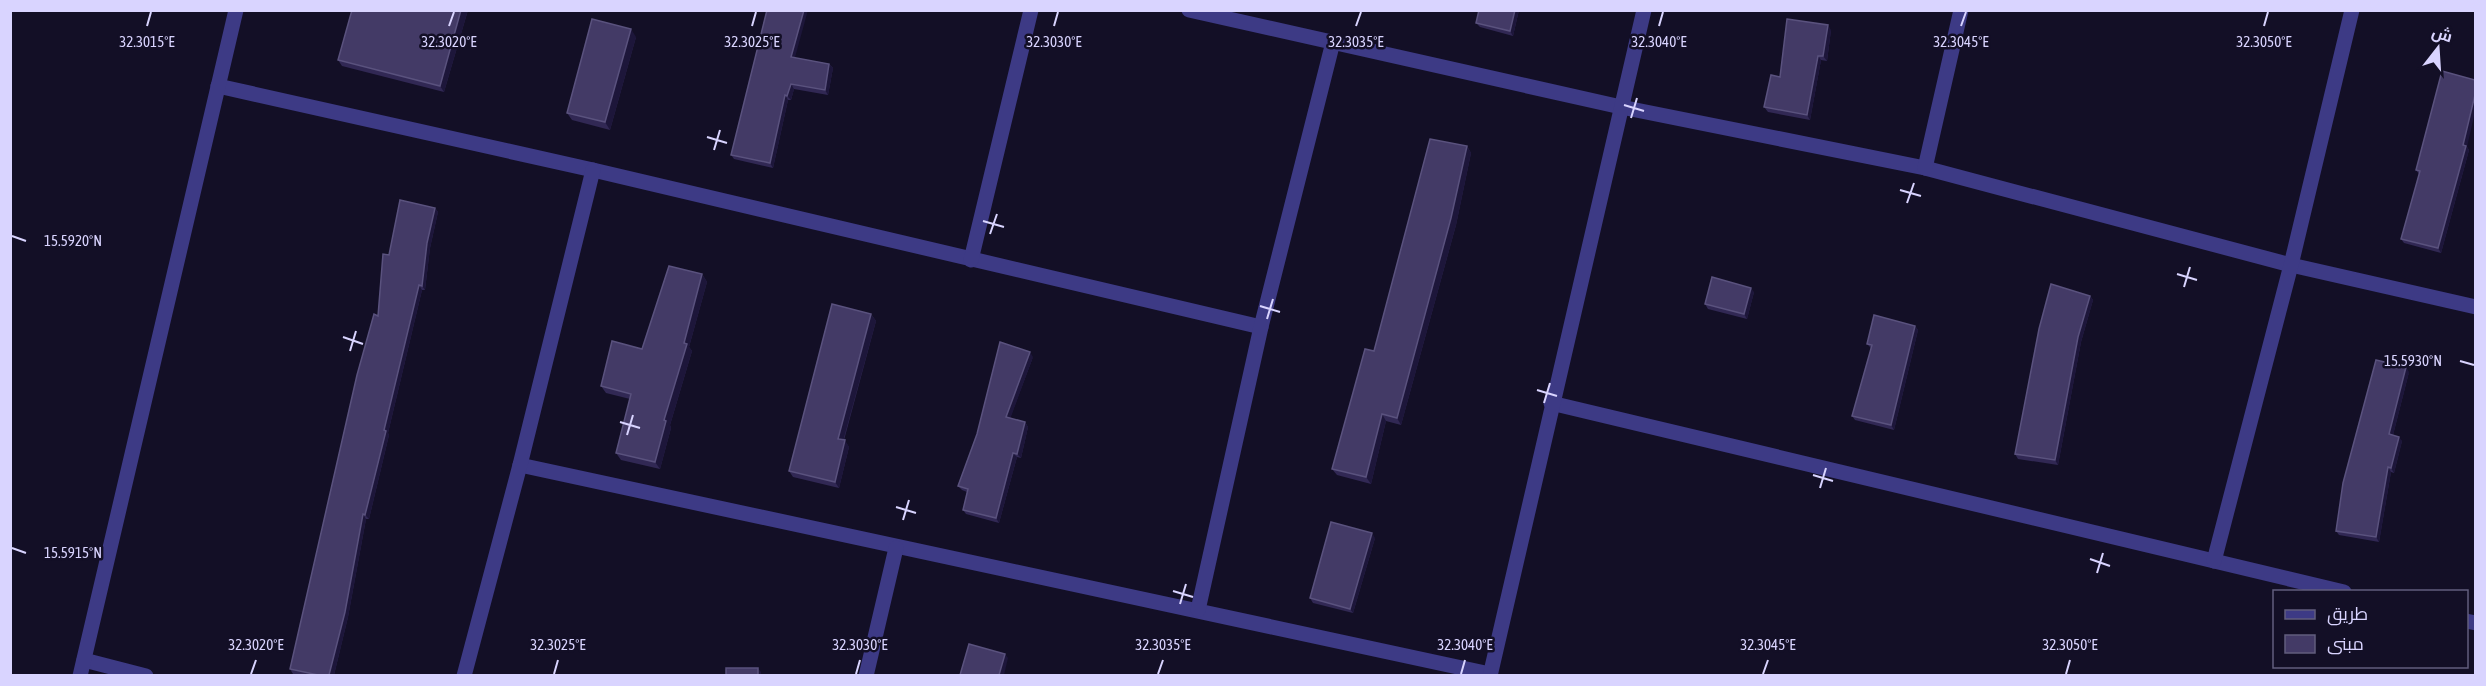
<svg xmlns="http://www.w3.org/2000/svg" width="2486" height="686" font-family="'Asap Condensed',Cairo,sans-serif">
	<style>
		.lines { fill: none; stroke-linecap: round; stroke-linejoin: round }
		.minor { stroke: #3d3a85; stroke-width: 15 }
		.tertiary { stroke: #3d3a85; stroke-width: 15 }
		.wall { fill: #312854 }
		.shaded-wall { fill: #1d163a }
		.building { fill: #433a66; stroke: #5a527e; stroke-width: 1.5 }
		.ticks { fill: none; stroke: #d9d4ff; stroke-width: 2 }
		.ticks-label { font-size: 15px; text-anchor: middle; fill: #d9d4ff; stroke: #130f26; stroke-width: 5; stroke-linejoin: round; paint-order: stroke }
	</style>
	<rect width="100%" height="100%" fill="#130f26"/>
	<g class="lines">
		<g class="minor">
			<path d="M 1189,10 L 1621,107 L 1925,168 L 2291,265 L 2476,307"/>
			<path d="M 218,86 L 593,170 L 1261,327"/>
			<path d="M 1925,168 L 1961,10"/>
			<path d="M 971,260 L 1031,10"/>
			<path d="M 1551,403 L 2344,592"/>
			<path d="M 520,465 C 843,536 1167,603 1490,674"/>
			<path d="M 2214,561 L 2291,265 L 2352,10"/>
			<path d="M 1198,610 L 1261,327 L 1333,42"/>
			<path d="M 2466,621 L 2476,623"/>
			<path d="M 84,660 L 146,676"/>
			<path d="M 464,676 L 520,465 L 593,170"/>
			<path d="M 866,676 L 896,548"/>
			<path d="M 1490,676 L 1644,10"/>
		</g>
		<path class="tertiary" d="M 80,676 L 236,10"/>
	</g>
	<g class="wall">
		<path d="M 468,10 L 444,92 L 342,66 L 338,60 Z"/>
		<path d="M 1519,10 L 1513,36 L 1480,27 L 1476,23 Z"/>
		<path d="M 1831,30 L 1827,61 L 1821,60 L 1810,120 L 1768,112 L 1764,107 Z"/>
		<path d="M 636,37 L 610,130 L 572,120 L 567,113 Z"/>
		<path d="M 796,58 L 829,64 L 833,68 L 828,95 L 794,89 L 791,100 L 788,100 L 773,168 L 734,159 L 731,155 Z"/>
		<path d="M 1467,146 L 1471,153 L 1456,225 L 1401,425 L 1386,421 L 1371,484 L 1337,475 L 1332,469 L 1374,351 Z"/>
		<path d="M 2467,147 L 2469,150 L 2441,253 L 2404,243 L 2401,239 L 2419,174 L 2416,170 Z"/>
		<path d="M 435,208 L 438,212 L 430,248 L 425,290 L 422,290 L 388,433 L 389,435 L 369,519 L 366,519 L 348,617 L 334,675 L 300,675 L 293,674 L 290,669 L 378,316 L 389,255 Z"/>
		<path d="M 702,274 L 707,282 L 689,347 L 692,351 L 670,425 L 671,428 L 660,469 L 621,460 L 616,453 L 630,399 L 606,393 L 601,386 L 642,349 Z"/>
		<path d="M 1754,292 L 1747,319 L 1708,309 L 1705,304 Z"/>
		<path d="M 2090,296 L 2093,300 L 2081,342 L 2058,465 L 2018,459 L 2015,454 Z"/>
		<path d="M 871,314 L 876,321 L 844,440 L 849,447 L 839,488 L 793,477 L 789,471 Z"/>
		<path d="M 1915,326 L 1918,330 L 1894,430 L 1855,420 L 1852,416 L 1871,348 L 1867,344 Z"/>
		<path d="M 1033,357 L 1010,418 L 1025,422 L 1028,427 L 1021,458 L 1017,457 L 999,523 L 966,514 L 963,510 L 967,492 L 962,490 L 958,486 Z"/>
		<path d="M 2409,372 L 2393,435 L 2402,441 L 2394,473 L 2391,472 L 2379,542 L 2339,535 L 2336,531 Z"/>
		<path d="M 1375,538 L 1353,613 L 1313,603 L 1310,598 Z"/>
	</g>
	<g class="shaded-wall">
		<path d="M 461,10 L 468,10 L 444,92 L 440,86 Z"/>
		<path d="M 804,10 L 808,10 L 794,61 L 791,57 Z"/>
		<path d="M 1515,10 L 1519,10 L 1513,36 L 1510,31 Z"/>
		<path d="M 1828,25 L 1831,30 L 1827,61 L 1823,56 Z"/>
		<path d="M 631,29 L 636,37 L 610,130 L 605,122 Z"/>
		<path d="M 1818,56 L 1821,60 L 1810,120 L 1807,115 Z"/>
		<path d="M 829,64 L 833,68 L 828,95 L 825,90 Z"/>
		<path d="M 791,84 L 794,89 L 791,100 L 787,96 Z"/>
		<path d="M 785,95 L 788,100 L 773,168 L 770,163 Z"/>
		<path d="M 2475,95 L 2475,112 L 2467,147 L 2469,150 L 2441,253 L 2438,248 Z"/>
		<path d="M 1467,146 L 1471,153 L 1456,225 L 1401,425 L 1397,418 Z"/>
		<path d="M 435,208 L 438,212 L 430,248 L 425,290 L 422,286 L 427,243 Z"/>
		<path d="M 702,274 L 707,282 L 689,347 L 692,351 L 670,425 L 671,428 L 660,469 L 655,462 L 664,420 Z"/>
		<path d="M 419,285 L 422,290 L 388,433 L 389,435 L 369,519 L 365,515 L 384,430 Z"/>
		<path d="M 1751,288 L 1754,292 L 1747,319 L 1744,314 Z"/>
		<path d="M 2090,296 L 2093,300 L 2081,342 L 2058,465 L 2055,460 L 2078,337 Z"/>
		<path d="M 871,314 L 876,321 L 842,445 L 838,439 Z"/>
		<path d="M 1915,326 L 1918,330 L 1894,430 L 1891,425 Z"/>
		<path d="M 1030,352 L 1033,357 L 1009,422 L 1006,417 Z"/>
		<path d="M 2406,367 L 2409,372 L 2392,439 L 2389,434 Z"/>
		<path d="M 1382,414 L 1386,421 L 1371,484 L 1366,477 Z"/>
		<path d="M 1025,422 L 1028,427 L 1021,458 L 1017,454 Z"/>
		<path d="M 2399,437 L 2402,441 L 2394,473 L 2391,468 Z"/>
		<path d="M 845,440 L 849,447 L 839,488 L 835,482 Z"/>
		<path d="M 1013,453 L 1017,457 L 999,523 L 996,518 Z"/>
		<path d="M 2388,467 L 2391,472 L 2379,542 L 2376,537 Z"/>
		<path d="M 363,514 L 366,519 L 348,617 L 334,675 L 329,675 Z"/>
		<path d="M 1372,533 L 1375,538 L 1353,613 L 1350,609 Z"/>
		<path d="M 1005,654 L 1008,658 L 1004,675 L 999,675 Z"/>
		<path d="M 758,668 L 761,672 L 761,675 L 758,675 Z"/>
	</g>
	<g class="building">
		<path d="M 352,10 L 461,10 L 440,86 L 338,60 Z"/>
		<path d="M 767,10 L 804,10 L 791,57 L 829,64 L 825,90 L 791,84 L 787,96 L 785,95 L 770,163 L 731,155 Z"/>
		<path d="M 1479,10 L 1515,10 L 1510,31 L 1476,23 Z"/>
		<path d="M 592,19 L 631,29 L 605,122 L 567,113 Z"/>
		<path d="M 1787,19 L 1828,25 L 1823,56 L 1818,56 L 1807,115 L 1764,107 L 1771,75 L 1780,77 Z"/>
		<path d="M 2442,71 L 2475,80 L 2475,95 L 2463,145 L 2466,146 L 2438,248 L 2401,239 L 2420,171 L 2416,170 Z"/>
		<path d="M 1430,139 L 1467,146 L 1451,218 L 1397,418 L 1382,414 L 1366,477 L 1332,469 L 1365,349 L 1374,351 Z"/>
		<path d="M 400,200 L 435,208 L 427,243 L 422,286 L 419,285 L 384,430 L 386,431 L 365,515 L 363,514 L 345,612 L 329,675 L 318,675 L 290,669 L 357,375 L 374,314 L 378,316 L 383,254 L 389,255 Z"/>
		<path d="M 669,266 L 702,274 L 684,343 L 687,344 L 664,420 L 666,421 L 655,462 L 616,453 L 631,394 L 601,386 L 612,341 L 642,349 Z"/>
		<path d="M 1712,277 L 1751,288 L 1744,314 L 1705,304 Z"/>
		<path d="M 2051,284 L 2090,296 L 2078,337 L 2055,460 L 2015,454 L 2039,329 Z"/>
		<path d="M 832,304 L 871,314 L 838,439 L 845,440 L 835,482 L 789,471 Z"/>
		<path d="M 1874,315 L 1915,326 L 1891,425 L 1852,416 L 1872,345 L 1867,344 Z"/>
		<path d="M 1000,342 L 1030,352 L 1006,417 L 1025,422 L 1017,454 L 1013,453 L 996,518 L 963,510 L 968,489 L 958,486 L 977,434 Z"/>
		<path d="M 2376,360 L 2406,367 L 2389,434 L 2399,437 L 2391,468 L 2388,467 L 2376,537 L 2336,531 L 2343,483 Z"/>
		<path d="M 1331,522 L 1372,533 L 1350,609 L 1310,598 Z"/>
		<path d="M 969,644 L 1005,654 L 999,675 L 960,675 Z"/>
		<rect x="726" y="668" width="32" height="7"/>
	</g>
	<path class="ticks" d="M 147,26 L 151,12M 449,26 L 454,12M 752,26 L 756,12M 1054,26 L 1058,12M 1356,26 L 1361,12M 1659,26 L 1663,12M 1961,26 L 1966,12M 2264,26 L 2268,12M 1624,105 L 1644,111M 1631,118 L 1637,98M 707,137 L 727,143M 714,150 L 720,130M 1900,190 L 1921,196M 1907,203 L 1914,183M 983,221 L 1004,227M 990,234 L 997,214M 12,236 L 26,241M 2177,274 L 2197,280M 2184,287 L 2190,267M 1260,306 L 1280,312M 1267,319 L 1273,299M 343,337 L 363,344M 350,351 L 356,331M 2460,361 L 2474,365M 1537,390 L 1557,396M 1544,403 L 1550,383M 620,422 L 640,428M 627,435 L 633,415M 1813,475 L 1833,481M 1820,488 L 1826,468M 896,507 L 916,513M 903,520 L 909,500M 12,548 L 26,553M 2090,559 L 2110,566M 2097,573 L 2103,553M 1173,591 L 1193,597M 1180,604 L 1186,584M 251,674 L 256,660M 554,674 L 558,660M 856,674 L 860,660M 1158,674 L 1163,660M 1461,674 L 1465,660M 1763,674 L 1768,660M 2066,674 L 2070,660"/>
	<g class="ticks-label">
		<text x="147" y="47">32.3015°E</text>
		<text x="449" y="47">32.3020°E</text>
		<text x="752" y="47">32.3025°E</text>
		<text x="1054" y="47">32.3030°E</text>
		<text x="1356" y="47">32.3035°E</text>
		<text x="1659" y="47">32.3040°E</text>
		<text x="1961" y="47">32.3045°E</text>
		<text x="2264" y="47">32.3050°E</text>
		<text x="73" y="246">15.5920°N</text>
		<text x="2413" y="366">15.5930°N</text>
		<text x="73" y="558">15.5915°N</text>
		<text x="256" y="650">32.3020°E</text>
		<text x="558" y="650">32.3025°E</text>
		<text x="860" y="650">32.3030°E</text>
		<text x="1163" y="650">32.3035°E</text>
		<text x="1465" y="650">32.3040°E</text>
		<text x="1768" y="650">32.3045°E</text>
		<text x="2070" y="650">32.3050°E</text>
	</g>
	<rect width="2486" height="686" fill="none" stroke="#d9d4ff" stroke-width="24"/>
	<rect x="2273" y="590" width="195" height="78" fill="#130f26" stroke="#625e7d" stroke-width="1.5"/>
	<rect x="2285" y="610" width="30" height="9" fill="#3d3a85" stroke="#625e7d" stroke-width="1.5"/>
	<text x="2327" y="620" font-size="18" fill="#d9d4ff">طريق</text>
	<rect x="2285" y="635" width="30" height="18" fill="#433a66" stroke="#625e7d" stroke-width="1.5"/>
	<text x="2327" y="650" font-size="18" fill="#d9d4ff">مبنى</text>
	<g transform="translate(2438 48) rotate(17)" stroke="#130f26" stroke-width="4.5" paint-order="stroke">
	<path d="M0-4.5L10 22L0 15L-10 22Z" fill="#d9d4ff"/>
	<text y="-9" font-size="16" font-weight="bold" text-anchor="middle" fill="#d9d4ff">ش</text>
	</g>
</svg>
